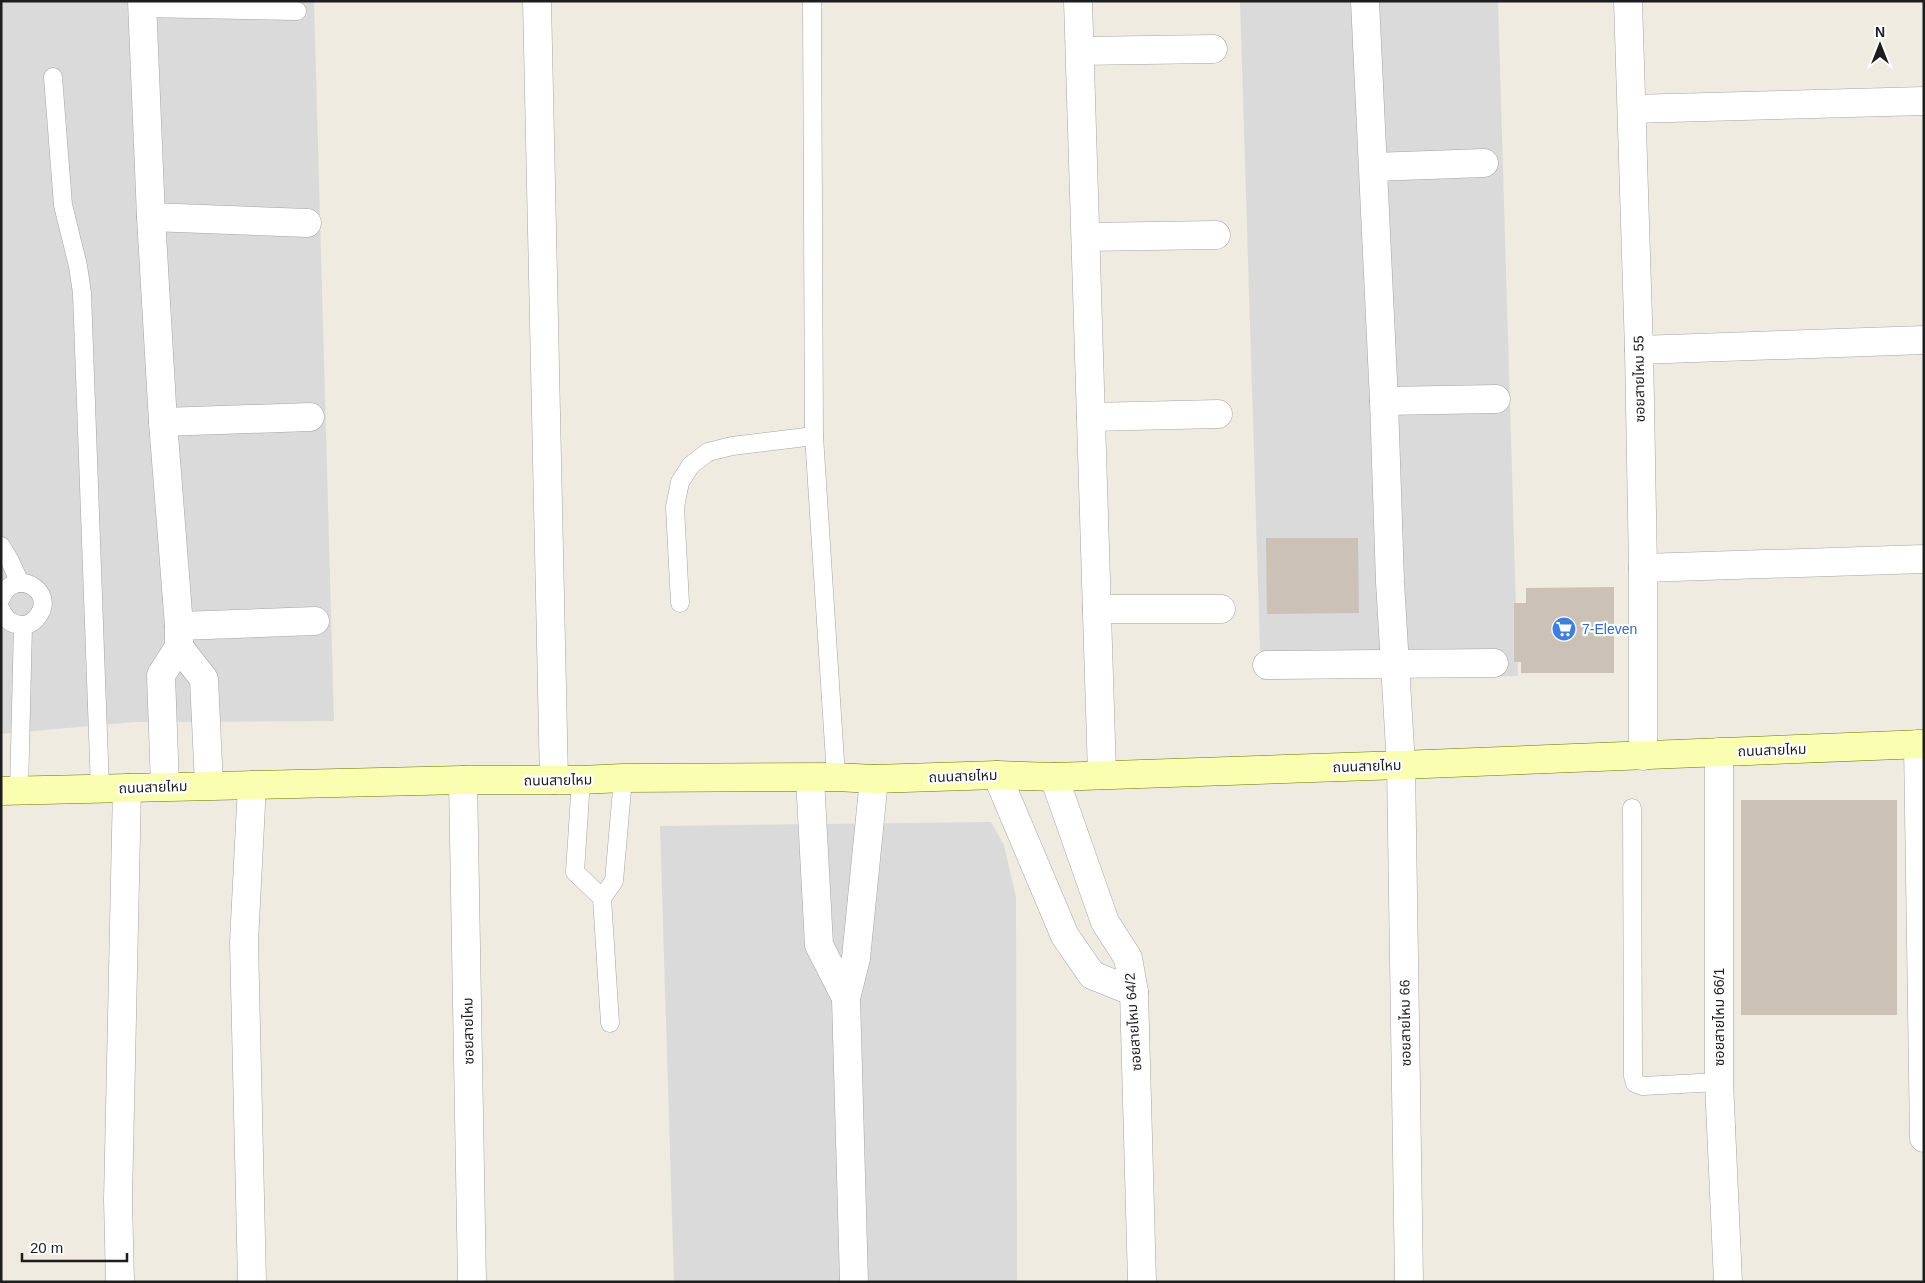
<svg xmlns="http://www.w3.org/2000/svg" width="1925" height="1283" font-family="Helvetica,'Noto Sans Thai',sans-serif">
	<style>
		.residential { fill: #dbdada }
		.building { fill: #cbc1b7 }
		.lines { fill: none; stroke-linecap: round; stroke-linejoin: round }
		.lane-casing { stroke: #a4a4a4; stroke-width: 19 }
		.street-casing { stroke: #a4a4a4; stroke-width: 29 }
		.secondary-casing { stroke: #697700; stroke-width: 29 }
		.lane { stroke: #fff; stroke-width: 18 }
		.street { stroke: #fff; stroke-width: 28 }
		.secondary { stroke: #fafeb0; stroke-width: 28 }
		.labels { text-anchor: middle; stroke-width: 4.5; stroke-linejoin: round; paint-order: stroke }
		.street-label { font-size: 14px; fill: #1d1d1d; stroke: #fff }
		.shop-label { font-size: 14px; fill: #366cbe; stroke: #fff; text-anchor: start }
	</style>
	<rect width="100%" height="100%" fill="#efebe1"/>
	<g class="residential">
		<path d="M 1,1 L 314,1 L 334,721 L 134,722 L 1,734 Z"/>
		<path d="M 1240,1 L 1498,1 L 1518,676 L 1261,680 Z"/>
		<path d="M 991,822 L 1004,845 L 1016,897 L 1017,1282 L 674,1282 L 660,826 Z"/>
	</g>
	<g class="building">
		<path d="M 1266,538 L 1358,538 L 1359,613 L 1267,614 Z"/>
		<path d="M 1614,587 L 1614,673 L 1521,673 L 1521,662 L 1514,662 L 1514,603 L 1526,603 L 1526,588 Z"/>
		<rect x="1741" y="800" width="156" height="215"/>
	</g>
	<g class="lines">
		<defs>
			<g id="lane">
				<path d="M 812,1 L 814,436 L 836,777"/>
				<path d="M 142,8 L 297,11"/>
				<path d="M 53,77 L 63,205 L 78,266 L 82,293 L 100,789"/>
				<path d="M 1,546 L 10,561 L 20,583"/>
				<path d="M 1,598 C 14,566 57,591 38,616 C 34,622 29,625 22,625 C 11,625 6,619 1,610"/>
				<path d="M 680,603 L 675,507 L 680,482 L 691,465 L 708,452 L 732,446 L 814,436"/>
				<path d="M 581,780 L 575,872 L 602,898"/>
				<path d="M 19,791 L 23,625"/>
				<path d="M 1632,808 L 1633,1076 L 1635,1083 L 1643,1086 L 1719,1082"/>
				<path d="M 610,1023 L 602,898 L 614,881 L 623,778"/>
			</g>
			<g id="street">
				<path d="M 142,1 L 151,217 L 163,422 L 179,626 L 179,647 L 161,675 L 165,786"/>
				<path d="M 537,1 L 554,780"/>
				<path d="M 1078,1 L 1102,774"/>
				<path d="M 1365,1 L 1384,401 L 1390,582 L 1401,765 L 1409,1282"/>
				<path d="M 1628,1 L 1639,350 L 1643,568 L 1643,756"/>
				<path d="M 1080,51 L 1213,49"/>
				<path d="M 1632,109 L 1924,101"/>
				<path d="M 1374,167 L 1484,163"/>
				<path d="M 151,217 L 307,223"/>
				<path d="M 1086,237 L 1216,235"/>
				<path d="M 1639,350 L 1924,340"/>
				<path d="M 1384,401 L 1496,399"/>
				<path d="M 1091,417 L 1218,414"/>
				<path d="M 163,422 L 310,417"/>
				<path d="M 1643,568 L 1924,559"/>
				<path d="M 1097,609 L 1221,609"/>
				<path d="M 179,626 L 315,621"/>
				<path d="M 179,647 L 204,679 L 209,785"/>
				<path d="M 1267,665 L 1494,663"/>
				<path d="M 1918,744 L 1924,1138"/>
				<path d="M 1719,752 L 1719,1082 L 1728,1282"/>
				<path d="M 997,775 L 1065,936 L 1092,975 L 1134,992"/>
				<path d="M 1054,777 L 1105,922 L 1128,958 L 1134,992 L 1142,1282"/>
				<path d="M 810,778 L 819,945 L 846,998"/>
				<path d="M 463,780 L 472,1282"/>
				<path d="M 120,1282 L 118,1200 L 127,788"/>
				<path d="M 252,1282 L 244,942 L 252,785"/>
				<path d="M 854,1282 L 846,998 L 856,958 L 874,779"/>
			</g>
			<path id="secondary" d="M 1,791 L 463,780 L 581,780 L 623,778 L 836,777 L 874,779 L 997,775 L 1054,777 L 1401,765 L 1924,744"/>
		</defs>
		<use href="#lane" class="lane-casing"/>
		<use href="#street" class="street-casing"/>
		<use href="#secondary" class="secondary-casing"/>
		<use href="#lane" class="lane"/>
		<use href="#street" class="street"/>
		<use href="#secondary" class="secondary"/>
	</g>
	<defs>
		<symbol id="supermarket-disc" viewBox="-11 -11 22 22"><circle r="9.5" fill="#3f7fe0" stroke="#fff"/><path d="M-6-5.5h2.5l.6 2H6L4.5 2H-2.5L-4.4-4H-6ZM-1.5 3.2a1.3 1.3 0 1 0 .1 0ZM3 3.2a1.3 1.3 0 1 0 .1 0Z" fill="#fff"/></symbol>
	</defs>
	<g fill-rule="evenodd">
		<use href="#supermarket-disc" x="1550" y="615" width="28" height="28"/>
	</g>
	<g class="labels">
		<g class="street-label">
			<text transform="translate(1639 379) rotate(-91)" y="5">ซอยสายไหม 55</text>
			<text transform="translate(1772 750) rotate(-2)" y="5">ถนนสายไหม</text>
			<text transform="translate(1367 766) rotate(-2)" y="5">ถนนสายไหม</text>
			<text transform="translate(963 776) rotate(-2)" y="5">ถนนสายไหม</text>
			<text transform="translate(558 780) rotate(-1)" y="5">ถนนสายไหม</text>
			<text transform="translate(153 787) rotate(-2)" y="5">ถนนสายไหม</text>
			<text transform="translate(1719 1017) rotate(-90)" y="5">ซอยสายไหม 66/1</text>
			<text transform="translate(1133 1022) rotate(-94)" y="5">ซอยสายไหม 64/2</text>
			<text transform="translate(1405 1023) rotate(-91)" y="5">ซอยสายไหม 66</text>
			<text transform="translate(468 1031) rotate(-91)" y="5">ซอยสายไหม</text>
		</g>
		<g class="shop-label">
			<text x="1582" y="634">7-Eleven</text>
		</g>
	</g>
	<rect width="1925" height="1283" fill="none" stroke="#1d1d1d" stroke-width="5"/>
	<g transform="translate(1880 45)" stroke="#ffffff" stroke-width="4" paint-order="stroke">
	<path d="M0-4L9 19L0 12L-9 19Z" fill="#1d1d1d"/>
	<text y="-8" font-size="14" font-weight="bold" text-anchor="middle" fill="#1d1d1d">N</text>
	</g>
	<path d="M22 1253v8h105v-8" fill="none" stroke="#1d1d1d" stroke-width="2.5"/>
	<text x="30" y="1253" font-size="15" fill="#1d1d1d" stroke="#ffffff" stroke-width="4" paint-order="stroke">20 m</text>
</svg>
